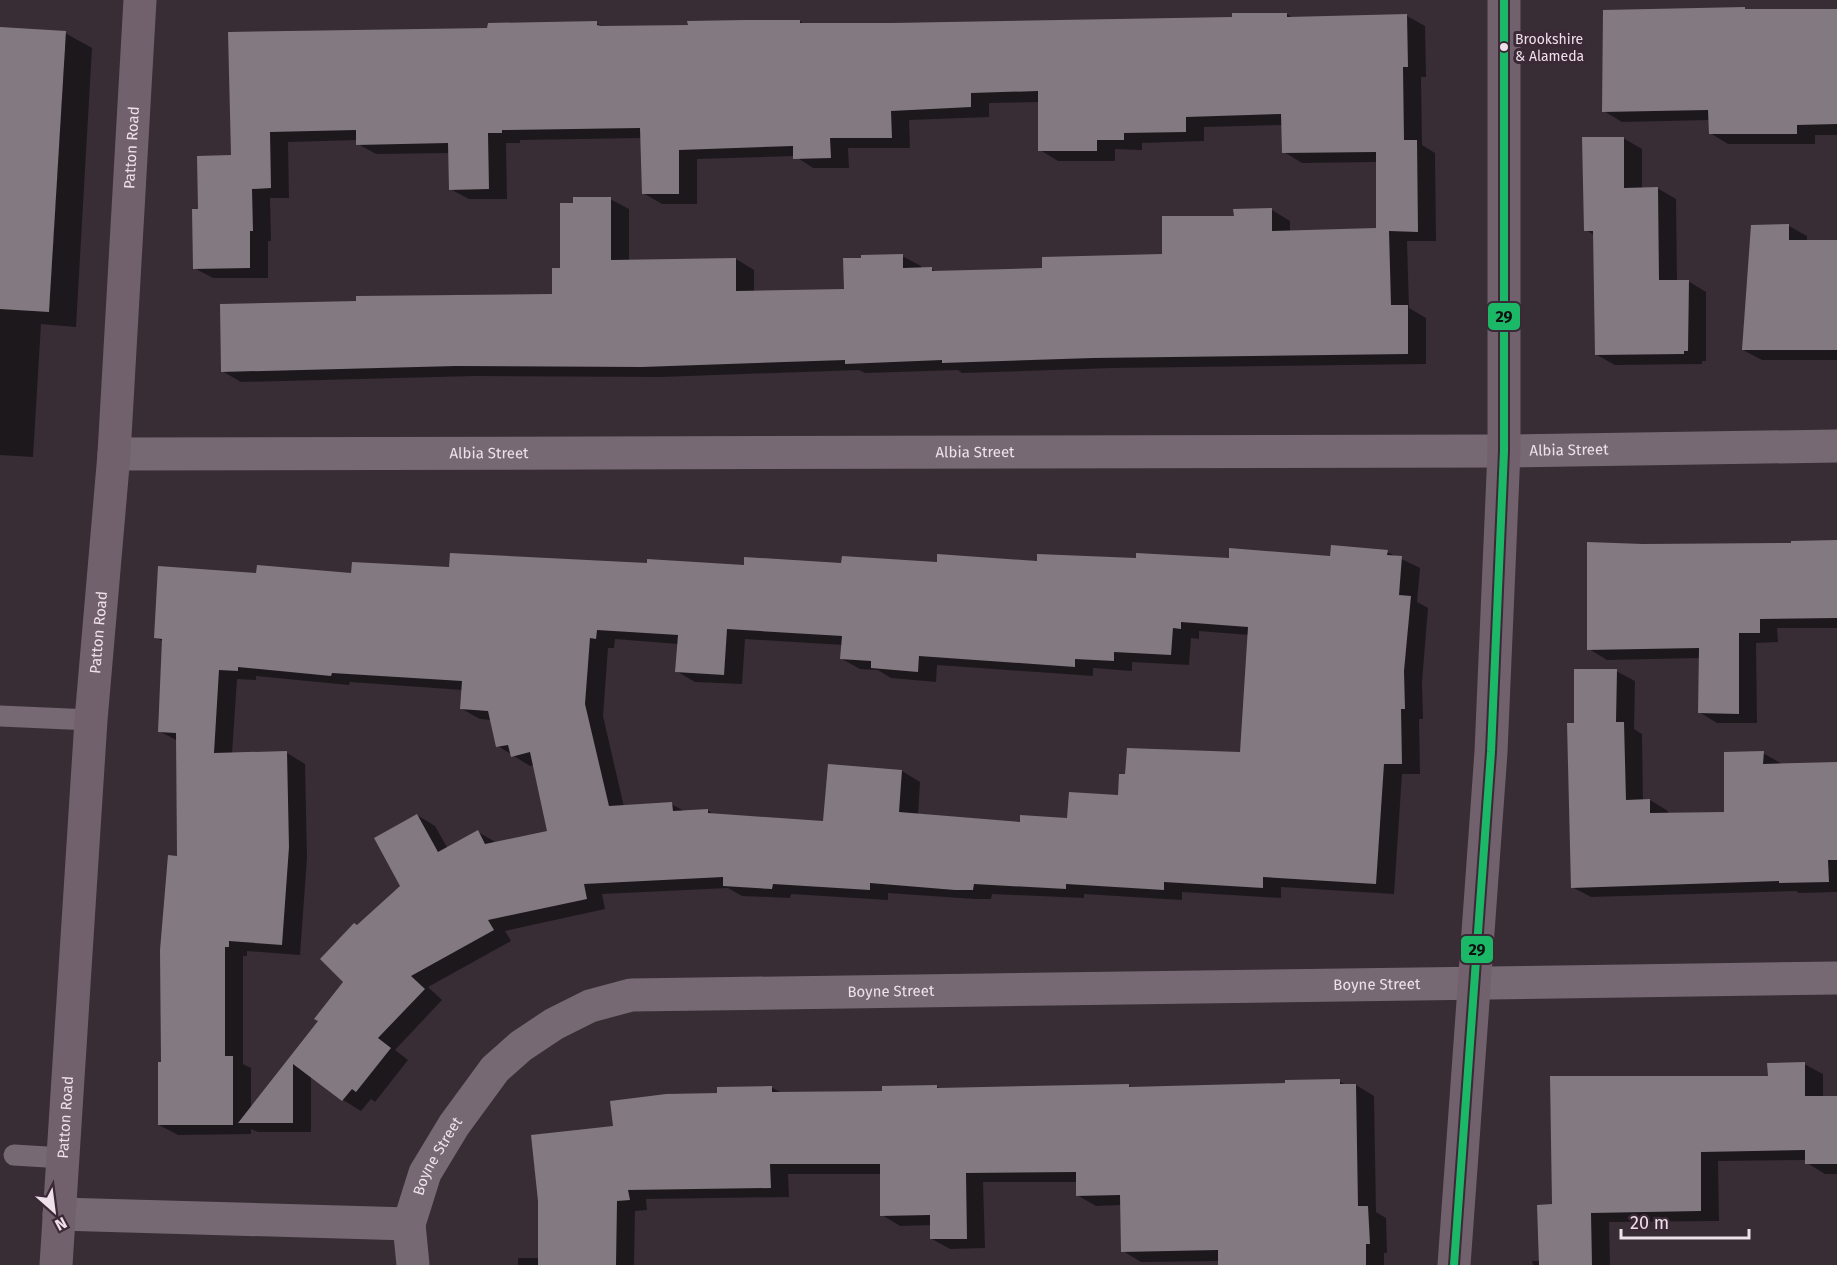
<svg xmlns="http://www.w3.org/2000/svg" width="1837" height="1265" font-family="'Fira Sans',sans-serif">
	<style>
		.shadow { fill: #0007; fill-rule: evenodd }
		.building { fill: #837980; fill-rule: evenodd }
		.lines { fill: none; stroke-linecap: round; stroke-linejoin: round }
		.lane { stroke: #776974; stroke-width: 21 }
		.street { stroke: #776974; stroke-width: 33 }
		.secondary { stroke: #71616d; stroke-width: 33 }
		.bus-1-casing { stroke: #3c2937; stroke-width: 12 }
		.bus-1 { stroke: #1ab867; stroke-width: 8 }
		.bus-dot { fill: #eee1ea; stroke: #3c2937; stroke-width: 2 }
		.labels { text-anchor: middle; stroke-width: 6; stroke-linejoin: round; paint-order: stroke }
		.bus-label { font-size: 14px; fill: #eee1ea; stroke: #3c2937; text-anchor: start }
		.street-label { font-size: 15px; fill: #eee1ea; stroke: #3c2937 }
		.line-badge { stroke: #3c2937; stroke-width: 2 }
		.pale-badge-label { font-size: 16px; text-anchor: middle; font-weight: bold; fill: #111 }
	</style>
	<rect width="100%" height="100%" fill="#382d35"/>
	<g class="shadow">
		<path d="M 1745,9 L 1748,11 L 1837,10 L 1837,135 L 1815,135 L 1815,144 L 1728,144 L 1710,133 L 1710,120 L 1622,122 L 1604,111 L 1604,11 Z"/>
		<path d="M 1287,14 L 1293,18 L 1407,16 L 1425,26 L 1426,77 L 1421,77 L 1422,145 L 1435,153 L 1436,241 L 1407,241 L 1409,308 L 1426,318 L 1426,364 L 1112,368 L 962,373 L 958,370 L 865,373 L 859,370 L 661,377 L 476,376 L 241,382 L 222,371 L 553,295 L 561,269 L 610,199 L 629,209 L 629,261 L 736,259 L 754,270 L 754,292 L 845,290 L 902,256 L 921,266 L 921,269 L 931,269 L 937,272 L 1043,269 L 1164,256 L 1235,218 L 1272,210 L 1290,221 L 1290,232 L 1378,229 L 1377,162 L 1302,163 L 1284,152 L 1283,125 L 1204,127 L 1204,141 L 1142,143 L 1142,150 L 1115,149 L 1115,161 L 1058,161 L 1040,150 L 1040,102 L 989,103 L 989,117 L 909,120 L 910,148 L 848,148 L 849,168 L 813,168 L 795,156 L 697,159 L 697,204 L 662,204 L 643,193 L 642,138 L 520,140 L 520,143 L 506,143 L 507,199 L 469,199 L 450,189 L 450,153 L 376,154 L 358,144 L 358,140 L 288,142 L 289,198 L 270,198 L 271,241 L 268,241 L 268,278 L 213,278 L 194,268 L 200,210 L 232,157 L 230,33 L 489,30 L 596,23 L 605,28 L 800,21 L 805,25 L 1233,19 Z"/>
		<path d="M 0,29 L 65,33 L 92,48 L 76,327 L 41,324 L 33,457 L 0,455 Z"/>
		<path d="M 1623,138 L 1642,149 L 1642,189 L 1657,188 L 1676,199 L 1677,281 L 1688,281 L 1706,292 L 1706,361 L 1702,361 L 1702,364 L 1615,365 L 1597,355 L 1594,235 L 1586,230 Z"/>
		<path d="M 1789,226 L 1807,236 L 1807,242 L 1837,241 L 1837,360 L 1762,360 L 1743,350 Z"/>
		<path d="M 1837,542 L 1837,628 L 1777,628 L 1778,642 L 1756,643 L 1757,723 L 1717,723 L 1699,712 L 1701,658 L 1607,660 L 1589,649 L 1793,545 Z"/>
		<path d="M 1387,552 L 1420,568 L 1417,602 L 1428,608 L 1422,682 L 1423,719 L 1419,719 L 1420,774 L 1402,774 L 1394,894 L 1281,887 L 1281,898 L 1182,892 L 1182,900 L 1084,894 L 1084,898 L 992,894 L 991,899 L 975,899 L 888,893 L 888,900 L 791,894 L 790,898 L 742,896 L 728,888 L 602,894 L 605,909 L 505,931 L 511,941 L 428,987 L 442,1000 L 395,1050 L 408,1060 L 375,1102 L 371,1099 L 361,1111 L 343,1100 L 311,1075 L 311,1132 L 258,1132 L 251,1129 L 251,1134 L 178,1135 L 159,1125 L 179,858 L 178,741 L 159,731 L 164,642 L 155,637 L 258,574 L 353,575 L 450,569 L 648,565 L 745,566 L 1230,560 L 1332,557 ZM 1199,631 L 1249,635 L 1241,754 L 1119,797 L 1069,820 L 1021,823 L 918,815 L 920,782 L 902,771 L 825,823 L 715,815 L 707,810 L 686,812 L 671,804 L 624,807 L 603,716 L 608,648 L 614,648 L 615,639 L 678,644 L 676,671 L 695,682 L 742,684 L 745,639 L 843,645 L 842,659 L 860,669 L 878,670 L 891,678 L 936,682 L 937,665 L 1093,676 L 1093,668 L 1132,671 L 1132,662 L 1189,665 L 1191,638 L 1199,639 ZM 256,676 L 349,685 L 350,682 L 463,690 L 462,709 L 480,719 L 492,720 L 498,746 L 530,766 L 534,765 L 548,832 L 497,843 L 478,832 L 448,849 L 435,826 L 417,815 L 402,886 L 357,927 L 345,982 L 320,1021 L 251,1108 L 251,1068 L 243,1064 L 243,956 L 247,956 L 247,951 L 300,955 L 307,858 L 305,764 L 287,753 L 232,754 L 237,679 L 256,680 Z"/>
		<path d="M 1616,671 L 1635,681 L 1634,729 L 1642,734 L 1643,801 L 1650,800 L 1668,811 L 1668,814 L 1725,813 L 1763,753 L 1782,764 L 1837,764 L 1837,892 L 1799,893 L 1796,891 L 1591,897 L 1572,887 L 1576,724 Z"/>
		<path d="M 1804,1064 L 1823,1074 L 1823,1097 L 1837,1097 L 1837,1174 L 1825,1174 L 1807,1163 L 1807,1160 L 1718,1161 L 1719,1221 L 1609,1222 L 1610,1265 L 1533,1265 L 1532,1261 L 1540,1261 L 1553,1205 L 1769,1078 Z"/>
		<path d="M 1339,1081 L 1348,1086 L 1356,1085 L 1374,1096 L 1376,1212 L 1386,1218 L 1387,1253 L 1384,1253 L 1384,1265 L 1219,1265 L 1219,1261 L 1141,1262 L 1123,1251 L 1122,1205 L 1096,1206 L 1077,1195 L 1077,1182 L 983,1182 L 985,1248 L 950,1249 L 932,1239 L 932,1225 L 900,1226 L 882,1215 L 881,1174 L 788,1174 L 789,1197 L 646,1199 L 647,1210 L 635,1211 L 634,1265 L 518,1265 L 518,1258 L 540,1258 L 615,1127 L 719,1094 L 771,1087 L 782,1093 L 884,1093 L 936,1086 L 941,1089 L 1129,1086 L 1133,1088 L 1286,1085 Z"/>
	</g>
	<g class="building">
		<path d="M 1745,7 L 1745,9 L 1837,9 L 1837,124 L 1797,125 L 1797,134 L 1709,134 L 1708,110 L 1602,112 L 1603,10 Z"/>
		<path d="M 1232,13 L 1287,13 L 1287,17 L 1407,14 L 1408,67 L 1403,67 L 1404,140 L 1417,140 L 1418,232 L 1389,231 L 1391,305 L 1408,305 L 1408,354 L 1093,358 L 942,363 L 942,360 L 845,364 L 845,360 L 642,367 L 456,366 L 221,372 L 220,304 L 356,301 L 356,296 L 552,294 L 552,268 L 560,268 L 560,203 L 573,203 L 573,197 L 611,197 L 611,260 L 736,258 L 736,291 L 844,289 L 843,258 L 861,258 L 861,255 L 903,254 L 903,268 L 932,267 L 932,271 L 1042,268 L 1042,257 L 1162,254 L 1162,216 L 1234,216 L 1233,209 L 1272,208 L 1272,231 L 1376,228 L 1376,152 L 1282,153 L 1281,114 L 1186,117 L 1186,132 L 1124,133 L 1124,140 L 1097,140 L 1097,151 L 1038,151 L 1038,91 L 971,93 L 971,107 L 891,111 L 892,138 L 830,138 L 831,158 L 793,159 L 793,146 L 679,150 L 679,194 L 642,194 L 640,128 L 502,130 L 502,133 L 488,133 L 489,189 L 449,190 L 448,143 L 356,145 L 356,130 L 270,132 L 271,188 L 252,189 L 253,231 L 250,231 L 250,268 L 193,269 L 192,209 L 198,209 L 197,156 L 231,155 L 228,32 L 487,28 L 488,23 L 597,21 L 597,25 L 601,26 L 688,25 L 687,21 L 745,20 L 800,20 L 800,23 L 891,23 L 1232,17 Z"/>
		<path d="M 0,27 L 66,31 L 49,312 L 0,309 Z"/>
		<path d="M 1582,137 L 1624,137 L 1624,188 L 1658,187 L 1659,280 L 1689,280 L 1688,351 L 1684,351 L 1684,354 L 1595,355 L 1593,231 L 1584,231 Z"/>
		<path d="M 1789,224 L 1789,240 L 1837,240 L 1837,350 L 1742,350 L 1751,225 Z"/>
		<path d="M 1837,540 L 1837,618 L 1760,619 L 1760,633 L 1739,633 L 1739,714 L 1698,713 L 1699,648 L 1587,650 L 1587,542 L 1643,544 L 1791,543 L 1791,541 Z"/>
		<path d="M 1331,545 L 1388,550 L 1387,555 L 1402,556 L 1399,595 L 1411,596 L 1404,671 L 1405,709 L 1401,709 L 1402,764 L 1384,764 L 1376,884 L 1263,877 L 1263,888 L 1164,882 L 1164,890 L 1066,884 L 1066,889 L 974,884 L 973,890 L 955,890 L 870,883 L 870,890 L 773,884 L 772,889 L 723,886 L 723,877 L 584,884 L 587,899 L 488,920 L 494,930 L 411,976 L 425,989 L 378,1038 L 391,1048 L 356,1092 L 352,1089 L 342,1101 L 293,1064 L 293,1123 L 238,1123 L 318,1021 L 314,1019 L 343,982 L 320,959 L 354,923 L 357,925 L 400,886 L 374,838 L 417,814 L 438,852 L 478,830 L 485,844 L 547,831 L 530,752 L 511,757 L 508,745 L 496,747 L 488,711 L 460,709 L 462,681 L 332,673 L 331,676 L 238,667 L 238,671 L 219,670 L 214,753 L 287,751 L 289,847 L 282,945 L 229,941 L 229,947 L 225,947 L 225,1056 L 233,1056 L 233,1125 L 158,1125 L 158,1062 L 161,1062 L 160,950 L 168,855 L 177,856 L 176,733 L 158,732 L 162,639 L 154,638 L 158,566 L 256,573 L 257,565 L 351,573 L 352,562 L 449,567 L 450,553 L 647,563 L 647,559 L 744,565 L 744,557 L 841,563 L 842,556 L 937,562 L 937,554 L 1037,561 L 1037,554 L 1136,558 L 1136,553 L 1229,558 L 1229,548 L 1330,556 ZM 1181,622 L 1248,627 L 1240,752 L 1127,748 L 1125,774 L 1119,774 L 1118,795 L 1069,792 L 1067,818 L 1020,815 L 1020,822 L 899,812 L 902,770 L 828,764 L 823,821 L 708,813 L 708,809 L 673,811 L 672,802 L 609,806 L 585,704 L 590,638 L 596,639 L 597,630 L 678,635 L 675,672 L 724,675 L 727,629 L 842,636 L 840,659 L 871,661 L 871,668 L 918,672 L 919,656 L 1075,667 L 1075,659 L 1114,661 L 1114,652 L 1171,655 L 1173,628 L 1181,629 Z"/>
		<path d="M 1574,669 L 1617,669 L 1616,722 L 1624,722 L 1626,800 L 1650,799 L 1650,813 L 1724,812 L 1724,752 L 1764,751 L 1763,764 L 1837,762 L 1837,860 L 1828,860 L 1829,882 L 1779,883 L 1779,881 L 1571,888 L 1567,723 L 1574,723 Z"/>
		<path d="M 1805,1062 L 1805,1096 L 1837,1096 L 1837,1164 L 1805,1164 L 1805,1150 L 1701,1152 L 1701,1211 L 1591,1213 L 1592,1265 L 1539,1265 L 1537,1205 L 1552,1204 L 1550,1076 L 1768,1076 L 1767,1063 Z"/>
		<path d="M 1340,1079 L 1340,1084 L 1356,1084 L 1358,1206 L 1368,1206 L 1370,1244 L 1366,1244 L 1366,1265 L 1218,1265 L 1218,1250 L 1121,1252 L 1120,1195 L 1076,1196 L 1076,1172 L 966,1173 L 967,1239 L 930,1239 L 930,1215 L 880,1216 L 880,1164 L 770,1164 L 771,1188 L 628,1190 L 630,1200 L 617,1201 L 616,1265 L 538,1265 L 538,1201 L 531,1135 L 613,1126 L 610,1101 L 666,1094 L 717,1093 L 717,1087 L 772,1086 L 772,1092 L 882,1091 L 882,1086 L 937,1085 L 937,1088 L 1129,1084 L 1129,1087 L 1285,1083 L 1285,1080 Z"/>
	</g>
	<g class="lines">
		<g class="lane">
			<path d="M 0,716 L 91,720"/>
			<path d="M 14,1155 L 63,1158"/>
		</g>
		<g class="street">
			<path id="s1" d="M 114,454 L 1504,451 L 1837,446"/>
			<path id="s2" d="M 59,1214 L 409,1224 L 425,1173 L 454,1125 L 495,1069 L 521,1046 L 554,1024 L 590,1006 L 631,995 L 1837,978"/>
			<path d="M 409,1224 L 413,1265"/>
		</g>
		<g class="secondary">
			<path id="s3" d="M 56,1265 L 91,720 L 114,454 L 140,0"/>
			<path d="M 1454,1265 L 1491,752 L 1504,451 L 1504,0"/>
		</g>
		<defs>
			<path id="bus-1" d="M 1454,1265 L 1491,752 L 1504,451 L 1504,0"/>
		</defs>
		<use href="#bus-1" class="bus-1-casing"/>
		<use href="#bus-1" class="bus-1"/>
	</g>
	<circle class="bus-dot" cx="1504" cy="47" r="5"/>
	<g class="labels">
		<g class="bus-label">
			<text x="1515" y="44">Brookshire<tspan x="1515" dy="17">&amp; Alameda</tspan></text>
		</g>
		<g class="street-label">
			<text dy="5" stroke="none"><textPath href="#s3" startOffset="1120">Patton Road</textPath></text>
			<text dy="5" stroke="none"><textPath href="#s1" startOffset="1455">Albia Street</textPath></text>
			<text dy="5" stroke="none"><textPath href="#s1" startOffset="861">Albia Street</textPath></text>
			<text dy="5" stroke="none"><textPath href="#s1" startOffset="375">Albia Street</textPath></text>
			<text dy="5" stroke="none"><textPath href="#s3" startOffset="634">Patton Road</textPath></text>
			<text dy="5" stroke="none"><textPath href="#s2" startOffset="1432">Boyne Street</textPath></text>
			<text dy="5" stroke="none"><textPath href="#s2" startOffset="946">Boyne Street</textPath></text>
			<text dy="5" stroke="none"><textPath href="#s3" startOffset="148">Patton Road</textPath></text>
			<text dy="5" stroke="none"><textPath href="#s2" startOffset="424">Boyne Street</textPath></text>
		</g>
	</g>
	<g class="line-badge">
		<rect x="1487" y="302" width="34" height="29" rx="6" fill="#1ab867"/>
		<rect x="1460" y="935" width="34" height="29" rx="6" fill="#1ab867"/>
	</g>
	<g class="pale-badge-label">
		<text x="1504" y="322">29</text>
		<text x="1477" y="955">29</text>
	</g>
	<g transform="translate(54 1211) rotate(152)" stroke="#3c2937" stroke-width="4.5" paint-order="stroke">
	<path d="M0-4.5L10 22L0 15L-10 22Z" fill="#eee1ea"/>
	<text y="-9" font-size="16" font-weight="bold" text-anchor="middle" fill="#eee1ea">N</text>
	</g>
	<path d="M1621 1229v9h128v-9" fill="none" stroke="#eee1ea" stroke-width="3"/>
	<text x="1630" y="1229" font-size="18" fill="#eee1ea" stroke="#3c2937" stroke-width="4.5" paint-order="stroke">20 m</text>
</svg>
